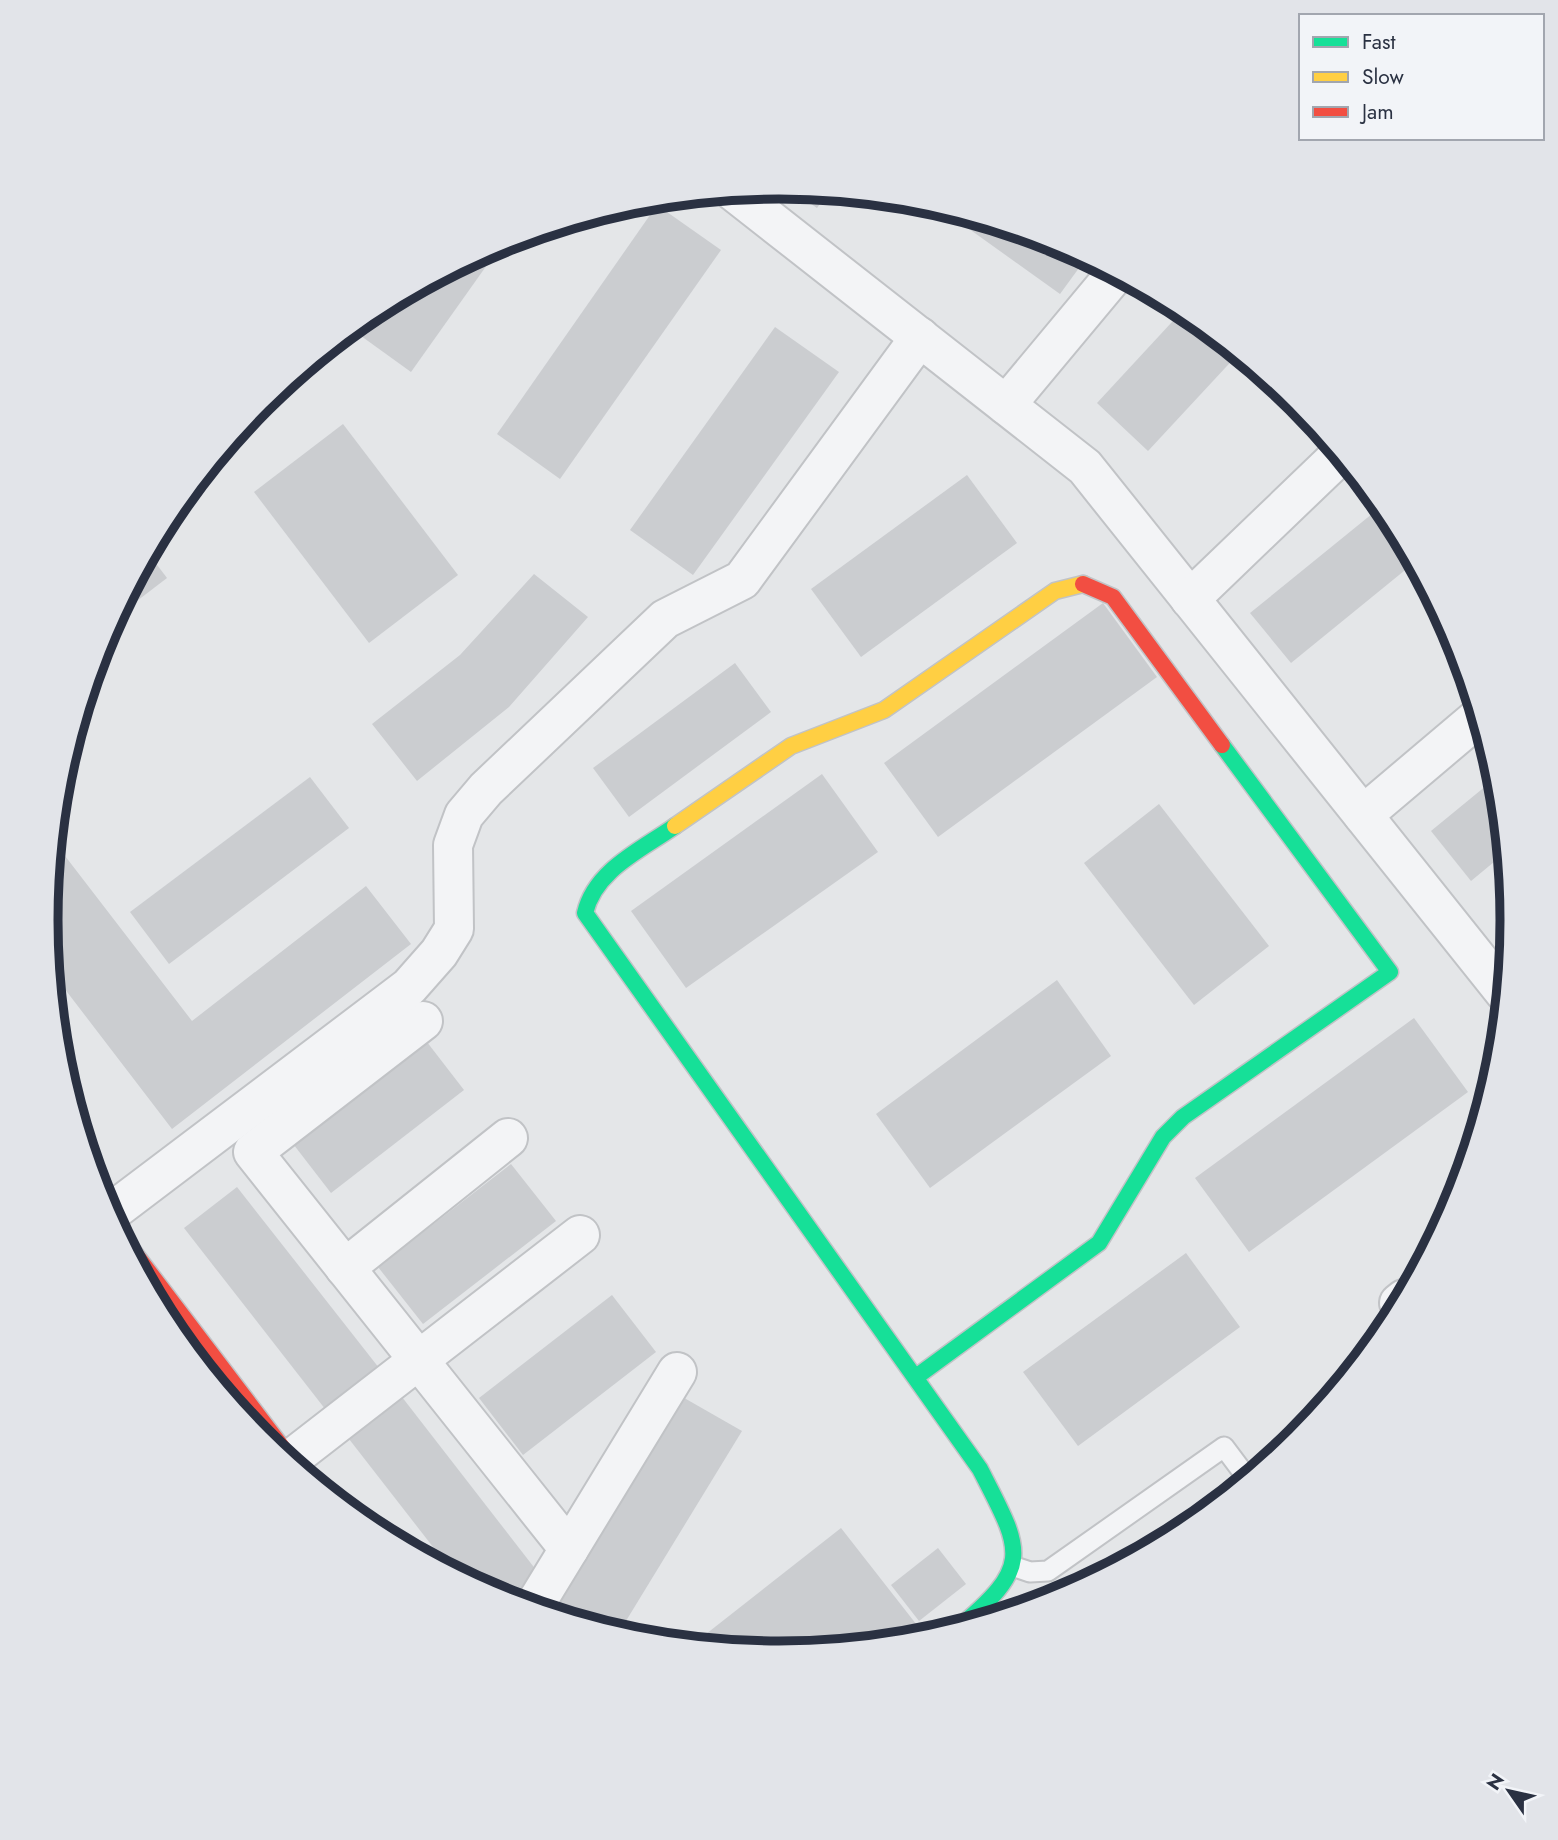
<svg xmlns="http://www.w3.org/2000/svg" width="1558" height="1840" font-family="Jost,sans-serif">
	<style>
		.building { fill: #cbcdd0 }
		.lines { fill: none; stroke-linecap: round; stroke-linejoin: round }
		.lane-casing { stroke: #c1c3c6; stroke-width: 23 }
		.street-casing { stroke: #c1c3c6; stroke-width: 42 }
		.fast-casing { stroke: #c1c3c6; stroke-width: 19 }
		.slow-casing { stroke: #c1c3c6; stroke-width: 19 }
		.jam-casing { stroke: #c1c3c6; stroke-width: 19 }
		.lane { stroke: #f3f4f6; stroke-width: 19 }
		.street { stroke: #f3f4f6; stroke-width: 38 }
		.fast { stroke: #16e098; stroke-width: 16 }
		.slow { stroke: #ffcf43; stroke-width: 16 }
		.jam { stroke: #f24e42; stroke-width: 16 }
		.rim { fill: none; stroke: #2a3142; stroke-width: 9 }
	</style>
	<rect width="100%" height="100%" fill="#e4e6e8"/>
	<g class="building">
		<path d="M 787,187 L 812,190 L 829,191 L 817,208 Z"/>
		<path d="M 657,205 L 721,250 L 560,479 L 497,434 Z"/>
		<path d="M 937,206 L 1060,242 L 1087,257 L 1060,294 Z"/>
		<path d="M 504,241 L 411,372 L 350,328 L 372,310 Z"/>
		<path d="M 1184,309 L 1239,353 L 1148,451 L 1097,403 Z"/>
		<path d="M 775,327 L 839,372 L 693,575 L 630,530 Z"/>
		<path d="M 343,424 L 458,575 L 369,643 L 254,492 Z"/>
		<path d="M 967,475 L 1017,543 L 861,657 L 811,589 Z"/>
		<path d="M 1383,505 L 1415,562 L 1291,663 L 1250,613 Z"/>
		<path d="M 148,553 L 167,578 L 112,620 Z"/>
		<path d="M 534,574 L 588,617 L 509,707 L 417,781 L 372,724 L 460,655 Z"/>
		<path d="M 1103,603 L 1157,677 L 938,837 L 884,763 Z"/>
		<path d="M 735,663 L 771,712 L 629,817 L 593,768 Z"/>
		<path d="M 822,774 L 878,852 L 686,988 L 631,911 Z"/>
		<path d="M 1498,776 L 1506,852 L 1471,881 L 1431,831 Z"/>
		<path d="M 310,777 L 349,828 L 169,964 L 130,912 Z"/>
		<path d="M 1159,804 L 1269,946 L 1194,1005 L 1084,863 Z"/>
		<path d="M 62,852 L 192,1021 L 366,886 L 411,944 L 172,1129 L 51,971 L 46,920 L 51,860 Z"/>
		<path d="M 1057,980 L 1111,1056 L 930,1188 L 876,1114 Z"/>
		<path d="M 1414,1018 L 1468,1092 L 1249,1252 L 1195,1178 Z"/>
		<path d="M 420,1033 L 464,1090 L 331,1193 L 287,1136 Z"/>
		<path d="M 511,1164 L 556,1221 L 423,1324 L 378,1267 Z"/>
		<path d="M 237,1187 L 383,1373 L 329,1414 L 184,1228 Z"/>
		<path d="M 1186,1253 L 1240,1327 L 1078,1446 L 1023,1372 Z"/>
		<path d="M 612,1295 L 656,1352 L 523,1455 L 479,1398 Z"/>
		<path d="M 395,1388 L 540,1575 L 507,1600 L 454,1574 L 342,1430 Z"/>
		<path d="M 679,1395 L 742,1431 L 618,1634 L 545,1612 Z"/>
		<path d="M 841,1528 L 920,1629 L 905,1641 L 779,1653 L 692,1645 Z"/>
		<path d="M 938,1548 L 966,1584 L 919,1621 L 891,1585 Z"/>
	</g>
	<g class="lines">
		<defs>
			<path id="lane" d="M 1015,1567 L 1030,1572 L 1048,1571 L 1224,1447 L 1248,1479"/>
			<g id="street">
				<path d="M 733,191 L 1085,467 L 1505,993"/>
				<path d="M 1006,405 L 1116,273"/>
				<path d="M 1190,599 L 1341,454"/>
				<path d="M 1363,815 L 1480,716"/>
				<path d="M 423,1021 L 253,1152 L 569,1549"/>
				<path d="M 109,1214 L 409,987 L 439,953 L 454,929 L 453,845 L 464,815 L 486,789 L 665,619 L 742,580 L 920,337"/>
				<path d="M 345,1268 L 508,1138"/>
				<path d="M 1399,1303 L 1404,1299"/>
				<path d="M 291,1459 L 580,1235"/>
				<path d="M 533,1608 L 677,1372"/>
			</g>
			<g id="fast">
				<path d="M 675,826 C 641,850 595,870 585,913 L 980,1469 C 1022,1551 1034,1565 958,1628"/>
				<path d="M 916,1377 L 1099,1243 L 1163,1137 L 1183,1117 L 1390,972 L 1222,745"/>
			</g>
			<path id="slow" d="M 675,826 L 791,746 L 884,710 L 1055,591 L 1083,584"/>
			<g id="jam">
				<path d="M 1083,584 L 1113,597 L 1222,745"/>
				<path d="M 117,1230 L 301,1472"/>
			</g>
		</defs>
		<use href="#lane" class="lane-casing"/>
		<use href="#street" class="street-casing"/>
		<use href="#fast" class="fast-casing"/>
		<use href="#slow" class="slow-casing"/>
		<use href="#jam" class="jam-casing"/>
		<use href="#lane" class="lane"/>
		<use href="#street" class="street"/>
		<use href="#fast" class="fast"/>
		<use href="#slow" class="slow"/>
		<use href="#jam" class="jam"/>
	</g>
	<path d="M0 0H1558V1840H0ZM58 920a721 721 0 1 1 1442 0a721 721 0 1 1-1442 0Z" fill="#e2e4e9" fill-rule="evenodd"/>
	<path class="rim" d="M58 920a721 721 0 1 1 1442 0a721 721 0 1 1-1442 0Z"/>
	<rect x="1299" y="14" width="245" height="126" fill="#f2f4f8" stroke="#a2a6af" stroke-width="2"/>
	<rect x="1313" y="37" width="35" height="10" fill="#16e098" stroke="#a2a6af" stroke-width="2"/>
	<text x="1362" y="49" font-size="21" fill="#2a3142">Fast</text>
	<rect x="1313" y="72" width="35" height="10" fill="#ffcf43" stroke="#a2a6af" stroke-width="2"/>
	<text x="1362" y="84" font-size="21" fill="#2a3142">Slow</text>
	<rect x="1313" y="107" width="35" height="10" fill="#f24e42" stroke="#a2a6af" stroke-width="2"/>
	<text x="1362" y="119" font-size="21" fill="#2a3142">Jam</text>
	<g transform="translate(1509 1791) rotate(304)" stroke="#f2f4f8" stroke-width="5" paint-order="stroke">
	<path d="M0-5L12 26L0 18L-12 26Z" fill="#2a3142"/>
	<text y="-10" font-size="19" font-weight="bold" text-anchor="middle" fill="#2a3142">N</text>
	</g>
</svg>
